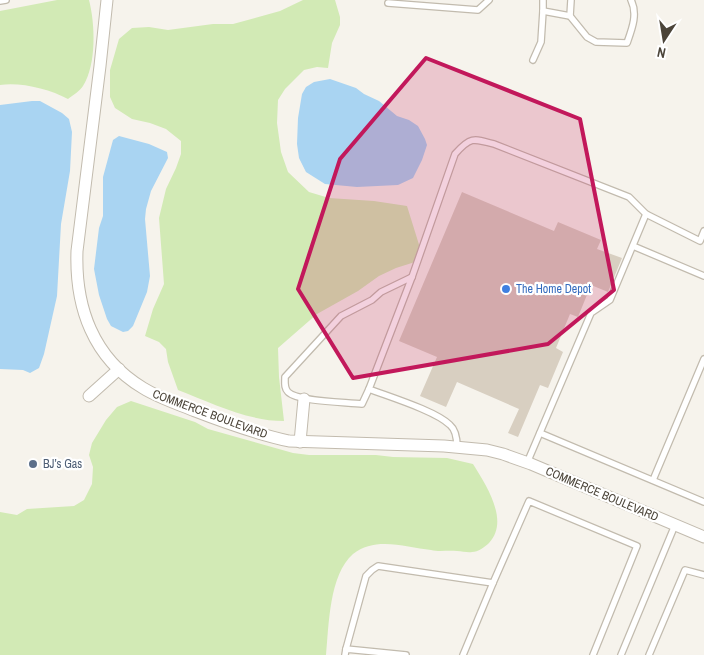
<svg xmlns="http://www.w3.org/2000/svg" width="704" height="655" font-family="'Archivo Narrow',sans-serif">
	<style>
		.green { fill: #d2eab5 }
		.water { fill: #a9d4f2 }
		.building { fill: #d8cfc1 }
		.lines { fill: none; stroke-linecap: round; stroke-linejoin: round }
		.lane-casing { stroke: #c2bbae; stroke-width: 8 }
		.street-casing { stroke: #c2bbae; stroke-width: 13 }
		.lane { stroke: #fff; stroke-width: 5.5 }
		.street { stroke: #fff; stroke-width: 11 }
		.marked { fill: #c2185b; fill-opacity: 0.2; stroke: #c2185b; stroke-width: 4; stroke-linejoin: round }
		.shop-dot { fill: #3f7fe0; stroke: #fff; stroke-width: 2 }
		.service-dot { fill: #5c6f8a; stroke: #fff; stroke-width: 2 }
		.labels { text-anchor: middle; stroke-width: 4.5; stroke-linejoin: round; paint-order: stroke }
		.shop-label { font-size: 12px; fill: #366cbe; stroke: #fff; text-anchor: start }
		.street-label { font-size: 12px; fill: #4b4439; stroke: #fff }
		.service-label { font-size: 12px; fill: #4e5e75; stroke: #fff; text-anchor: start }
	</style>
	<rect width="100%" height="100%" fill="#f6f3ec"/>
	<g class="green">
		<path d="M 57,0 L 89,0 C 95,23 97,64 83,86 C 80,91 73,95 68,99 C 49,89 21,82 0,85 L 0,11 Z"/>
		<path d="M 303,0 L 335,0 L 340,17 L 340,25 L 332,43 L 328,68 L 317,67 L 304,70 L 285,89 L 278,100 L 277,123 L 281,152 L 288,172 L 309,192 L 329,198 L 374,201 L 407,206 L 421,251 L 415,262 L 396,268 L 379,276 L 358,291 L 317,314 L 278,348 L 279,377 L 284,421 C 247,421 212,403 178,390 L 168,362 L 166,349 L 159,342 L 145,336 L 153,309 L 164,284 L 159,218 L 166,189 L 176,168 L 181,154 L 181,141 L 166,129 L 150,123 L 132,119 L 115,108 L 110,97 L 110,70 L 119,39 L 132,28 L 149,27 L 168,30 L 213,24 L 233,24 L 280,11 Z"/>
		<path d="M 131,401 L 195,422 L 208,429 L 293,453 L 309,455 L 376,455 L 393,457 L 447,458 L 473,464 C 486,485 510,521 489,543 C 485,547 478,552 472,552 C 468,553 462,551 457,551 C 448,550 439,552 431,550 C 406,547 375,536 353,554 C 329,575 329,625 326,655 L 0,655 L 0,512 L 17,515 L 27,509 L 74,506 L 84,500 L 92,484 L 93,467 L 89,455 L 92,443 L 106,420 L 117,407 Z"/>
	</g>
	<g class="water">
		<path d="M 330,79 L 356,88 L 364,94 L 379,101 L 397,116 L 409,120 L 418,126 L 425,139 L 427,145 L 422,160 L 413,178 L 398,185 L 357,187 L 325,184 L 306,172 L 299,158 L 297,144 L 298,118 L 302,94 L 306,87 L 314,82 Z"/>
		<path d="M 32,101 L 40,101 L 62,113 L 69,119 L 72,132 L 70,171 L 61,224 L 57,296 L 44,354 L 39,368 L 30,373 L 23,370 L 0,369 L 0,105 Z"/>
		<path d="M 119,136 L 149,144 L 167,152 L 168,158 L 151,191 L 146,209 L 145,219 L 150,276 L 147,292 L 133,326 L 128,331 L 123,332 L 111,326 L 107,319 L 99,295 L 94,269 L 99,228 L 103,216 L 103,177 L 113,140 Z"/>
	</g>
	<path class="building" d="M 462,192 L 554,231 L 558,222 L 601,240 L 597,249 L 622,258 L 608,292 L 591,285 L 578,317 L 570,314 L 556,348 L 563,352 L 548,388 L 540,385 L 518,437 L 508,433 L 519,409 L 457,382 L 446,407 L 420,396 L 437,357 L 399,341 Z"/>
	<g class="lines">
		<defs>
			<g id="lane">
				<path d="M 543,0 L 543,11 L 570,16 L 587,37 L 596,42 L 627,43 C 632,29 638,14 631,0"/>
				<path d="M 0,1 L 6,0"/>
				<path d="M 388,3 L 478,10 L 489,0"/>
				<path d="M 570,16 L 571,0"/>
				<path d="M 533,60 L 541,42 L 543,11"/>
				<path d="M 633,246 L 704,276"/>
				<path d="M 369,389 L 362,404 C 347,402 298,402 288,392 C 284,388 285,383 285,377 L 341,316 L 372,300 L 381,292 L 412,277"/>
				<path d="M 540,433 L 704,502"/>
				<path d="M 457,447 C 457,440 456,430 450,425 C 436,411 390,397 369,389 L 412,277 L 455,154 C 470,137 473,138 494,144 L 629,197 L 646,214 L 700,241 L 704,231"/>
				<path d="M 527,463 L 591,313 L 610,300 L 646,214"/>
				<path d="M 653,480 L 704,359"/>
				<path d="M 346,649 L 366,576 L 372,570 L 378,566 L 493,583 L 529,501 L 637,546 L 593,655"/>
				<path d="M 345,655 L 346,649 L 406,655"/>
				<path d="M 463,655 L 493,583"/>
				<path d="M 621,655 L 675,525"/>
				<path d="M 649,655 L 685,570 L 704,575"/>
			</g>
			<g id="street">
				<path d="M 107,0 L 100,66 L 77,251 C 75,307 93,358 143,388 C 159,398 178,404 195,411 C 226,423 257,434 289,441 L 444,446 L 487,450 L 503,454 L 531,464 L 704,537"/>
				<path d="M 89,396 L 119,369"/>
				<path d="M 300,442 L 304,399"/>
			</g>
		</defs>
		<use href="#lane" class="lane-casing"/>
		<use href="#street" class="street-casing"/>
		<use href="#lane" class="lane"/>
		<use href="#street" class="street"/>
	</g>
	<path class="marked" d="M 426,58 L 580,119 L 614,290 L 548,344 L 353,378 L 298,289 L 340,159 Z"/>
	<circle class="shop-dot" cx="506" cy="289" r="5"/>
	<circle class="service-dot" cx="33" cy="464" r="5"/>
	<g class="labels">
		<g class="shop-label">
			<text x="516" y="293">The Home Depot</text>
		</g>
		<g class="street-label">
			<text transform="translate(210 414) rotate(20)" y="4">COMMERCE BOULEVARD</text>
			<text transform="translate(602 494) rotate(23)" y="4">COMMERCE BOULEVARD</text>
		</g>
		<g class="service-label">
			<text x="43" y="468">BJ’s Gas</text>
		</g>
	</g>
	<g transform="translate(664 40) rotate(192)" stroke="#ffffff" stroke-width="4" paint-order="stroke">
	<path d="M0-4L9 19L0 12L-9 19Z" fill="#4b4439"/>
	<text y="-8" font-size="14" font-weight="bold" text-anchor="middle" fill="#4b4439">N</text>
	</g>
</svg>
